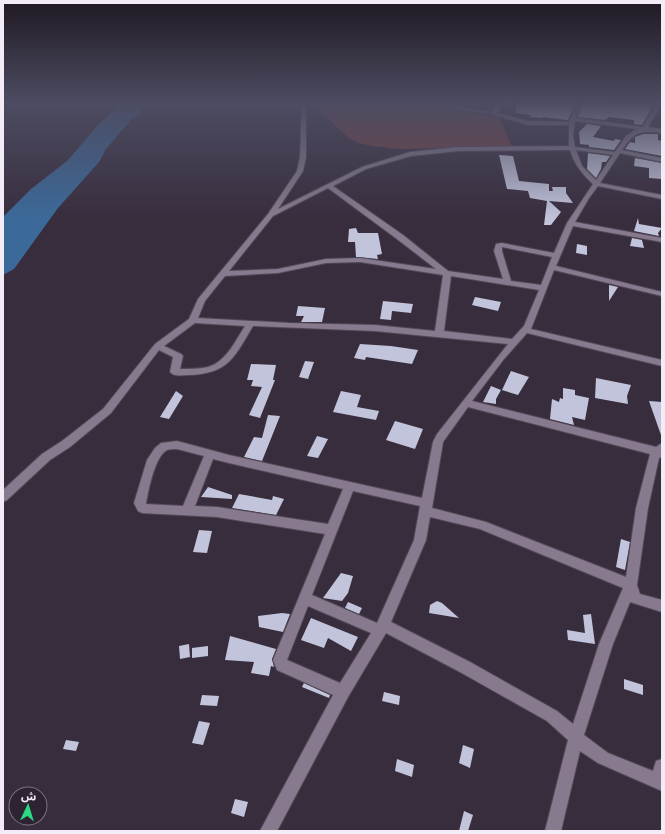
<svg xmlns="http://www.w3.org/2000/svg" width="665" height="834" font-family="Commissioner,'Noto Sans Arabic',sans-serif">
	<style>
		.green { fill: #774142 }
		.water { fill: #3b6999 }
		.building { fill: #c2c4db }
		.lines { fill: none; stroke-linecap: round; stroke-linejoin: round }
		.street-casing { stroke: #524957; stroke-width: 2 }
		.street { fill: #877a8e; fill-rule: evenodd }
	</style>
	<rect width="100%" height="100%" fill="#382d3d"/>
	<path class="green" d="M 315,102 L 399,102 L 499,117 L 512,147 L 399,149 L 372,146 L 359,143 L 350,139 L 315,107 Z"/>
	<path class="water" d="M 120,102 L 146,102 L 140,113 L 130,121 L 106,149 L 99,162 L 58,208 L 14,269 L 3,275 L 3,217 L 31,189 L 67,161 L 99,124 L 115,109 Z"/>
	<g class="building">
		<path d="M 516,102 L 576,102 L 568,120 L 542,117 L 542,118 L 530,117 L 531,115 L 516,113 Z"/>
		<path d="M 583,102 L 606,102 L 605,103 L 625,106 L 626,103 L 652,107 L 642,125 L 634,124 L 634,120 L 609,117 L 605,120 L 578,117 Z"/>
		<path d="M 587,124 L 601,126 L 593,137 L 614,141 L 615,139 L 621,140 L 614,150 L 589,147 L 589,145 L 580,144 L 579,132 Z"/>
		<path d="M 643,134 L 658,134 L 658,140 L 662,141 L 662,156 L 625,149 L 630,142 L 635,143 L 635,137 Z"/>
		<path d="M 588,153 L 610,156 L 606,162 L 602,162 L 601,169 L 596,178 L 587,169 Z"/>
		<path d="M 499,155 L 513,156 L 519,181 L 549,184 L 549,191 L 553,191 L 552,187 L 566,187 L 566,193 L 573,203 L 549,201 L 561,212 L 551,225 L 544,225 L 547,201 L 530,198 L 528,191 L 507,189 Z"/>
		<path d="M 635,158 L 662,163 L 662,179 L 649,178 L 649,168 L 634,166 Z"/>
		<path d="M 638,218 L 639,224 L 662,228 L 658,233 L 659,236 L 634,231 Z"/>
		<path d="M 356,228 L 358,233 L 378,233 L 382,254 L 377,255 L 378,259 L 356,257 L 355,242 L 348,242 L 349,229 Z"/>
		<path d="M 632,238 L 642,240 L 644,248 L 630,246 Z"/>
		<path d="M 577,244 L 587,246 L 587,255 L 576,253 Z"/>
		<path d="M 609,285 L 618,287 L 609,301 Z"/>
		<path d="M 475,297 L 501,302 L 498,311 L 472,305 Z"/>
		<path d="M 383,301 L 413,304 L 411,313 L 392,311 L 391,320 L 380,319 Z"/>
		<path d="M 298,306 L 325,308 L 322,322 L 301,322 L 304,316 L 296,316 Z"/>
		<path d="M 360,344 L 391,346 L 418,350 L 412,364 L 366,357 L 365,360 L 354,358 Z"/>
		<path d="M 305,361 L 314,362 L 308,379 L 299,377 Z"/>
		<path d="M 251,364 L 276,365 L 273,380 L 275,380 L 260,418 L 249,415 L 262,387 L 251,386 L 253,380 L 247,380 Z"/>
		<path d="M 511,371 L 529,377 L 518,395 L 502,390 Z"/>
		<path d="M 596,378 L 631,385 L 627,396 L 628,404 L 595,398 Z"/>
		<path d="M 491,386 L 501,390 L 496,399 L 496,404 L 483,402 Z"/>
		<path d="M 563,388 L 575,390 L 575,395 L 589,398 L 585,420 L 572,417 L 574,425 L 550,419 L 552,399 L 559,402 L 560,398 L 563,399 Z"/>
		<path d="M 176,391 L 183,396 L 169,419 L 160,417 Z"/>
		<path d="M 341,391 L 361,395 L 357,407 L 379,411 L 376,420 L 333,412 Z"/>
		<path d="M 649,401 L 662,402 L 662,435 L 661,435 Z"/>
		<path d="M 268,415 L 280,416 L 262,461 L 244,457 L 254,437 L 262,438 Z"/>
		<path d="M 395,421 L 423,429 L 415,449 L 386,440 Z"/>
		<path d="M 317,436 L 328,439 L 318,458 L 307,456 Z"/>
		<path d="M 208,487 L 232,495 L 232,499 L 201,497 Z"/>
		<path d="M 239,494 L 272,500 L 273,496 L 284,499 L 276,515 L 232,508 Z"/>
		<path d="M 199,530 L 212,531 L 207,553 L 193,552 Z"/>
		<path d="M 621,539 L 630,542 L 625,570 L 616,567 Z"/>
		<path d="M 341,573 L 353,576 L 348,593 L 342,601 L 323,598 Z"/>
		<path d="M 437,601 L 442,603 L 459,618 L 429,613 L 430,605 Z"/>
		<path d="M 348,602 L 362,608 L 359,614 L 345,608 Z"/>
		<path d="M 282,613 L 290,614 L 283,632 L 259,627 L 258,616 Z"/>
		<path d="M 591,614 L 595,644 L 568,640 L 567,630 L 585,633 L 583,615 Z"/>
		<path d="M 311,618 L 358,637 L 351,651 L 328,638 L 324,648 L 301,640 Z"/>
		<path d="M 230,636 L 276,649 L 272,659 L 274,667 L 271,666 L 269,676 L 251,673 L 254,662 L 225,660 Z"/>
		<path d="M 189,644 L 190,657 L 180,659 L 179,646 Z"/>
		<path d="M 208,646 L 208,656 L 192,658 L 192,648 Z"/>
		<path d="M 624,679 L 643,685 L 643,695 L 624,689 Z"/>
		<path d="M 304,683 L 330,695 L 329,698 L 302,687 Z"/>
		<path d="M 384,692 L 400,696 L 399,705 L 382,701 Z"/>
		<path d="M 202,695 L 219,696 L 217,706 L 200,705 Z"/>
		<path d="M 199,721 L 210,723 L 203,745 L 192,743 Z"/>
		<path d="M 66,740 L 79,742 L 76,751 L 63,749 Z"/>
		<path d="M 463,745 L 474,749 L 470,768 L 459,763 Z"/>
		<path d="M 397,759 L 414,765 L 412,777 L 395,771 Z"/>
		<path d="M 235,799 L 248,802 L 244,817 L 231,813 Z"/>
		<path d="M 464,811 L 473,815 L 468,831 L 459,831 Z"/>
	</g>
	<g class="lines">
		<defs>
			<path id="street" d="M 302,102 L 306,102 L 306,157 L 303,171 L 278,209 L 362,167 L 410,152 L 458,147 L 569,146 L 569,125 L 528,125 L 488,113 L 412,103 L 410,102 L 421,102 L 492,112 L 499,102 L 503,102 L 497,113 L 528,121 L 569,122 L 578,102 L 582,102 L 576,118 L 643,127 L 655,106 L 638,102 L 662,102 L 662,106 L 660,106 L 648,127 L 662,129 L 662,133 C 640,130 635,131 622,150 L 662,158 L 662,162 L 620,153 L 600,183 L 662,195 L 662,199 L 598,186 L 589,198 L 575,222 L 662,238 L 662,242 L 573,226 L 556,266 L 662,292 L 662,296 L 554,270 L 531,329 L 662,360 L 662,366 L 527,333 L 504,359 L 472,401 L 656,447 L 662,443 L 662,457 L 659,458 L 648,508 L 637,585 L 640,594 L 662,600 L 662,612 L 630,602 L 613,644 L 584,735 L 608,753 L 653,771 L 656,761 L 662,759 L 662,791 L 598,763 L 580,751 L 561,831 L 545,831 L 568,740 L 547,721 L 460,672 L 386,633 L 348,697 L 277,831 L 260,831 L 333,695 L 277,670 L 273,660 L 325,534 L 217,517 L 142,513 L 138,511 L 134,503 L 147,460 L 155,448 L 161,443 L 177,441 L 229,455 L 422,498 L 433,442 L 437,434 L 508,344 L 375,331 L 253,326 C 234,358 228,374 188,375 C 182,375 174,377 170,372 L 173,357 L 159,350 L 111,413 L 70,447 L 50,460 L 7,500 L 3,502 L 3,490 L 42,454 L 62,441 L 103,409 L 155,344 L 189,319 L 198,299 L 268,214 L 297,171 L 300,157 ZM 575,121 L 637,129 L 626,136 L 615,152 L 575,147 L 573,135 ZM 570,150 C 574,164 582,174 593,184 L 567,223 L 554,253 L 502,243 L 496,244 L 494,251 L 503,279 L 448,271 L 403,235 L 333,186 L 366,169 L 411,156 L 458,151 ZM 576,150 L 613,155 L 596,180 L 582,166 ZM 328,188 L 397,239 L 436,269 L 360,258 L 326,259 L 278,269 L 229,271 L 273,216 ZM 502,247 L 552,257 L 541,285 L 511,281 L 502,251 ZM 360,262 L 443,275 L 435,331 L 375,325 L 290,323 L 198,318 L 205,301 L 225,276 L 278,273 L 326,263 ZM 451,276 L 539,290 L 524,326 L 512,339 L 444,331 ZM 195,323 L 245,326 C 236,340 226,362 208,367 C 199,369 189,369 180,369 L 183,356 L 181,354 L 164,346 ZM 468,407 L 650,454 L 636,508 L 626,577 L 486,522 L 432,508 L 443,442 ZM 177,449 L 204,456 L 183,506 L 146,504 C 148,491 155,456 167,450 C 170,449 174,449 177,449 ZM 213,459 L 229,463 L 343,489 L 328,524 L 217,507 L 195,506 ZM 353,491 L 420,506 L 414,540 L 377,623 L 312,595 ZM 430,517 L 480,529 L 623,588 L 599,644 L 573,724 L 557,711 L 470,662 L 391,622 L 426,540 ZM 308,606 L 371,633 L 340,683 L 287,660 Z"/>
		</defs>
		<use href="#street" class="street-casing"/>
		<use href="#street" class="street"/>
	</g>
	<linearGradient id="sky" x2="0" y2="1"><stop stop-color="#1f1922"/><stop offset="0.47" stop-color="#4d4c62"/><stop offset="1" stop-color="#4d4c62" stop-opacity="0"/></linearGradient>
	<rect width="665" height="219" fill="url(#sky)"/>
	<rect width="665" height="834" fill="none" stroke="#f3ecf7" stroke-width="8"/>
	<g transform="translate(28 806) rotate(4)"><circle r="19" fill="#2e2333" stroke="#7d7381"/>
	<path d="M0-3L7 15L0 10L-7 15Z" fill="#2cd884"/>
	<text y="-6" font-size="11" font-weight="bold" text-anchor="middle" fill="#f3ecf7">ش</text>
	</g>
</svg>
